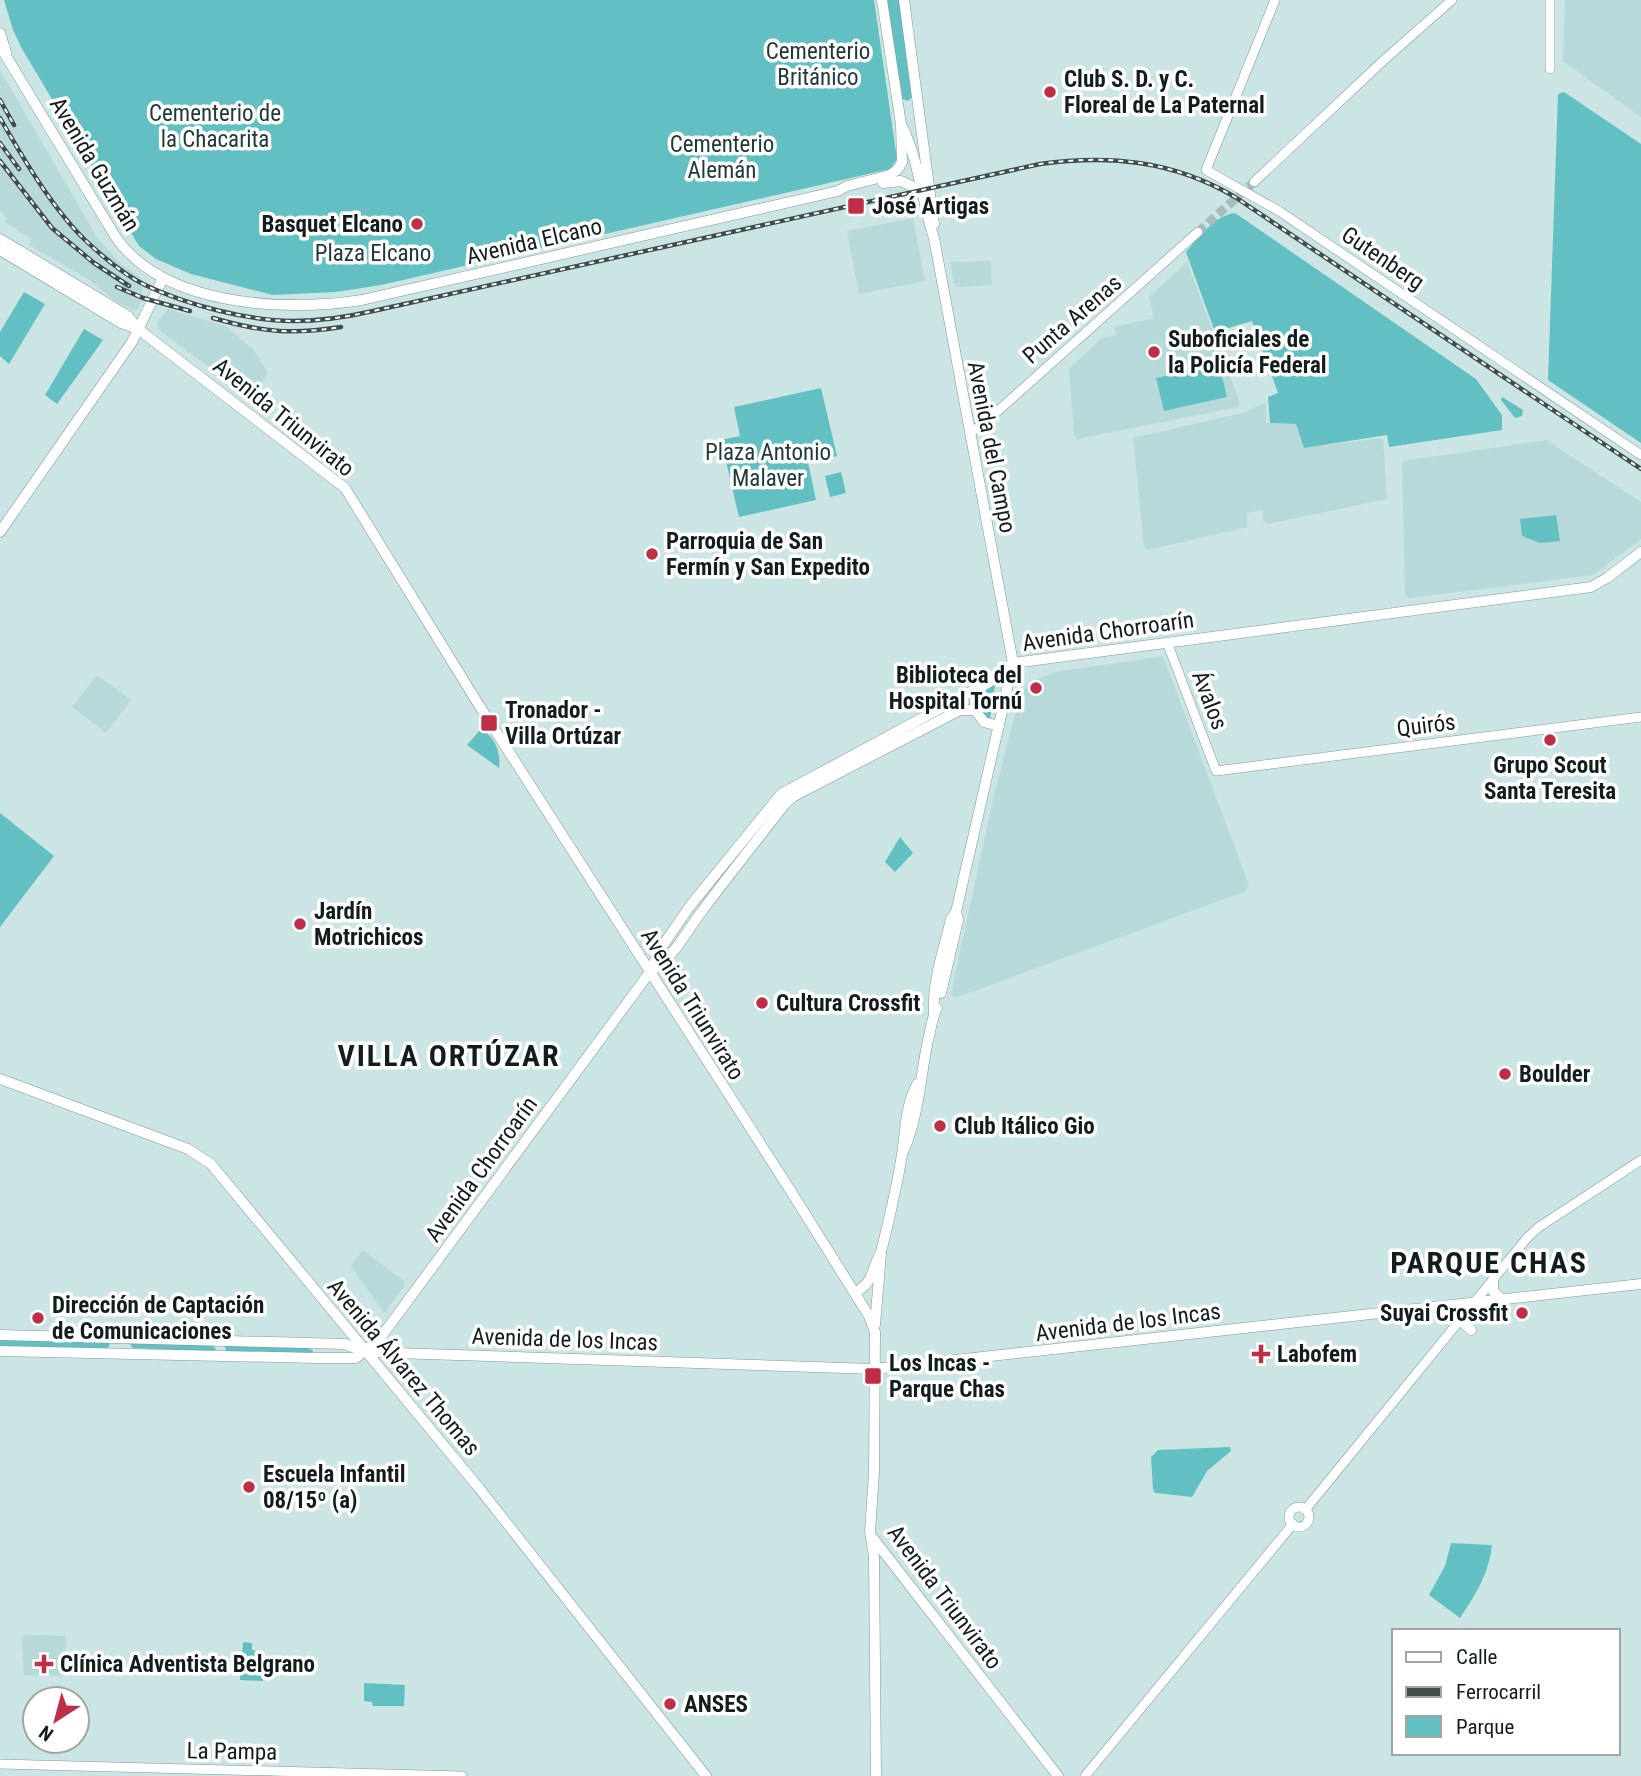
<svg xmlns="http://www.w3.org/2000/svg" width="1641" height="1776" font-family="'Roboto Condensed',sans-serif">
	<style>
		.built { fill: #b7d9d9 }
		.green { fill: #62c0c2 }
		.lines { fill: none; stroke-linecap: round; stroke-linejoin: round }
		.tertiary-tunnel { stroke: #a6bdbd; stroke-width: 9; stroke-dasharray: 9 4.5; stroke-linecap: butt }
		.tertiary-casing { stroke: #7f9797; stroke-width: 10 }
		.secondary-casing { stroke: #7f9797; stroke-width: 11 }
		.tertiary { stroke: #fff; stroke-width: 9 }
		.secondary { stroke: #fff; stroke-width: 10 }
		.rail-casing { stroke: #3f4d4d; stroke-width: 4.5 }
		.rail { stroke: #fff; stroke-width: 2; stroke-dasharray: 5; stroke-linecap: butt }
		.poi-dot { fill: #bf2e47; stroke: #fff; stroke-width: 2.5 }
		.labels { text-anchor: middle; stroke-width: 7; stroke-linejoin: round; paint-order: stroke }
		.park-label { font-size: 23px; fill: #203a3a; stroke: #fff }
		.poi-label { font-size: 23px; font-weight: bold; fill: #131d1d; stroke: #fff; text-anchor: start }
		.street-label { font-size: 23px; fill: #131d1d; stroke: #fff }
		.district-label { font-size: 30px; font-weight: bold; letter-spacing: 2px; fill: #131d1d; stroke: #fff }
	</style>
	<rect width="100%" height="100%" fill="#cbe5e5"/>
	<g class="built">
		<path d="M 1565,0 L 1641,0 L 1641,117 L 1563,61 Z"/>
		<path d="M 0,70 L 98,239 L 119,262 L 143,280 L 141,302 L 137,310 L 133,310 L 115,301 L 88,279 L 29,245 L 32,239 L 5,222 L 7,217 L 0,211 Z"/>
		<path d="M 913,218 L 925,281 L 859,294 L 847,231 Z"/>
		<path d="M 991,261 L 992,285 L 955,287 L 950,262 Z"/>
		<path d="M 1187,262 L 1240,403 L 1238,407 L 1077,439 L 1074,435 L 1069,369 L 1102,338 L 1116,335 L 1114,327 L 1154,318 L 1149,297 Z"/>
		<path d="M 168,309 L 225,326 L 253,349 L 268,373 L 253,396 L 249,397 L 158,329 L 157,323 Z"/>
		<path d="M 1266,402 L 1266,423 L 1296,424 L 1304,448 L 1383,438 L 1387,499 L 1268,524 L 1263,521 L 1263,510 L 1247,513 L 1247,527 L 1148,550 L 1144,547 L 1133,438 L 1243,413 Z"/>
		<path d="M 1546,440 L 1641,502 L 1641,539 L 1593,575 L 1409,598 L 1405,595 L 1402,461 Z"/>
		<path d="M 1163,656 L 1249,885 L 1246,891 L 955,998 L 951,994 L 993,799 L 1021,691 L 1035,680 L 1056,672 Z"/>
		<path d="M 97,675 L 131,700 L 106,733 L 72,707 Z"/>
		<path d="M 363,1250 L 404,1281 L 404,1287 L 384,1313 L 351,1266 Z"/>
		<path d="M 24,1635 L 66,1636 L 65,1676 L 24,1675 L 22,1639 Z"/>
	</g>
	<g class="green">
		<path d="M 4,0 L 874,0 L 897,159 L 890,169 L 381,285 L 336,292 L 273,295 L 191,274 L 156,259 L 139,246 L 21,47 L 13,30 Z"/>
		<path d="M 886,0 L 900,0 L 913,96 L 908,101 L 900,98 Z"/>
		<path d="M 1564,92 L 1641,144 L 1641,443 L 1548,380 L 1558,94 Z"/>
		<path d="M 1235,213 L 1476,379 L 1502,415 L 1502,430 L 1389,447 L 1387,435 L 1304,448 L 1296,424 L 1270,423 L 1268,397 L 1278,393 L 1252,321 L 1215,332 L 1186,252 C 1198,238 1215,215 1235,213 Z"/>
		<path d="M 24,292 L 45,304 L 9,364 L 0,356 L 0,332 Z"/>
		<path d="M 84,329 L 103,340 L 57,404 L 45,395 Z"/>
		<path d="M 1219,364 L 1227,397 L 1164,411 L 1156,378 Z"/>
		<path d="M 821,388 L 837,456 L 808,462 L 816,500 L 739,517 L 721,440 L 740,436 L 734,407 Z"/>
		<path d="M 1502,397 L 1523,410 L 1522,416 L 1515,418 L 1501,400 Z"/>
		<path d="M 841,472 L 846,493 L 830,497 L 825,476 Z"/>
		<path d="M 1556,515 L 1560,541 L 1540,543 L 1522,536 L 1520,519 Z"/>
		<path d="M 995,685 L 990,719 L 988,720 L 978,711 L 979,694 Z"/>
		<path d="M 481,729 C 495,737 501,752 499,768 L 467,745 Z"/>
		<path d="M 0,813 L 54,856 L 0,927 Z"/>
		<path d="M 900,837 L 913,853 L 895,872 L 885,862 Z"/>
		<path d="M 0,1339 L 107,1341 L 110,1344 L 108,1348 L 0,1347 Z"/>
		<path d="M 132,1341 L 213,1346 L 216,1349 L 213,1352 L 133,1348 L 130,1344 Z"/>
		<path d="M 228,1345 L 307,1347 L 313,1351 L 312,1353 L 227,1353 L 225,1347 Z"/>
		<path d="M 1230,1447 L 1231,1451 L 1207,1471 L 1192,1497 L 1155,1493 L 1153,1489 L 1151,1457 L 1158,1450 Z"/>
		<path d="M 1451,1543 L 1492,1545 C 1489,1573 1476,1594 1460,1618 L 1429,1595 L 1445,1566 Z"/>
		<path d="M 243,1642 L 252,1643 L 252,1650 L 263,1652 L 263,1681 L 240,1680 Z"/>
		<path d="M 364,1683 L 405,1685 L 404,1706 L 373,1706 L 372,1702 L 364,1701 Z"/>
	</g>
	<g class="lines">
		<path class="tertiary-tunnel" d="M 1198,232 L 1254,182"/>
		<defs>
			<g id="tertiary">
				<path d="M 1275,0 L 1206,170 L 1279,211 L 1641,455"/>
				<path d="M 1550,69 L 1550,0"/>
				<path d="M 1254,182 L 1384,60 L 1452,0"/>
				<path d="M 970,432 L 981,426 L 1198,232"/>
				<path d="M 1167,642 L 1216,771 L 1641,717"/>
				<circle cx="1299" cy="1517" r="10"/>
				<path d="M 1305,1510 L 1527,1238 L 1539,1227 L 1641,1160"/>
				<path d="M 0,1764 L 462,1776"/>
				<path d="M 1085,1776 L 1293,1524"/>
			</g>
			<g id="secondary">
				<path d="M 904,0 L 934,224"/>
				<path d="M 0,33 L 6,52"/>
				<path d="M 0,46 L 115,236 C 163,307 286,312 362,300 L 838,191 L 847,186 L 890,175 L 898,169 L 902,162 L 901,124 L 882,0"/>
				<path d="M 902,126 C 919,161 922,202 934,238 L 1013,663 L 956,912 L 951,919 C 944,949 932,982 934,1013"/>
				<path d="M 883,183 L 901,181 L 922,191"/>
				<path d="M 0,239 L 128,316 L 138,329 L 345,488 L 477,702 L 792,1193 L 869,1316 L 875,1332 L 874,1473 L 870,1531 L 874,1557 L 876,1776"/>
				<path d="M 0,250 L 121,323 L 138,329"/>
				<path d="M 0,532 L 132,342 L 163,278"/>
				<path d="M 982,687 L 975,697 L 975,710 L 984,722 L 999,726"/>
				<path d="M 650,972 C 673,959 686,932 702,911 C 729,875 757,840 785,804 L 794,796 L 960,710 L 975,710"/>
				<path d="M 941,993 L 958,920 L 956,912"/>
				<path d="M 0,1079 L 188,1149 L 211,1164 L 479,1488 L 706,1776"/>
				<path d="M 903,1152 C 919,1116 920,1078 928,1040 C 931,1029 932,1017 937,1008"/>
				<path d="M 1493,1280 L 1493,1291 L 1502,1299"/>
				<path d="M 855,1293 C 877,1278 869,1273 881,1252 C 889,1220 897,1187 902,1154 C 906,1129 905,1107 917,1084"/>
				<path d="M 1440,1307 L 1457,1317 L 1471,1330"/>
				<path d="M 875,1325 L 881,1253"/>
				<path d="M 0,1335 L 345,1344 L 365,1352 L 874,1369 L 1641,1284"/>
				<path d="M 0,1351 L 317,1358 L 356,1358 L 381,1337 L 650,972 L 659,951 L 690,906 L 781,794 L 989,682 L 1013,663 L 1591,587 L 1607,578 L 1641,552"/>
				<path d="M 872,1537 L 1058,1776"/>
			</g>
		</defs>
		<use href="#tertiary" class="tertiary-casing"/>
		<use href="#secondary" class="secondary-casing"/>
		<use href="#tertiary" class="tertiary"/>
		<use href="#secondary" class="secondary"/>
		<defs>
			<g id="rail">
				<path d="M 0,100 L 14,125"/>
				<path d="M 0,118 C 23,158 52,208 85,240 C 103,257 123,274 145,285 C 187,305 248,321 294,321 C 321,321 347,317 373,311 L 1040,164 C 1110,154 1174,161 1235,197 L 1641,469"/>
				<path d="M 0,143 L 19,169"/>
				<path d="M 0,161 L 52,228 L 94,263 L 129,286"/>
				<path d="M 117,287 L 143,298 L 190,311"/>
				<path d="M 213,318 C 262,332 290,335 341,327"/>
			</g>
		</defs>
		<use href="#rail" class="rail-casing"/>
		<use href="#rail" class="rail"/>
	</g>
	<g class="poi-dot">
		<circle cx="1050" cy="92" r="7"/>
		<rect x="847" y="197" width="18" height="18" rx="3.5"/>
		<circle cx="417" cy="224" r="7"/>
		<circle cx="1154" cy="352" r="7"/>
		<circle cx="652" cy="554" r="7"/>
		<circle cx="1036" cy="688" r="7"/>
		<rect x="480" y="714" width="18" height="18" rx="3.5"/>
		<circle cx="1550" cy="740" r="7"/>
		<circle cx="300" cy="924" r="7"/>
		<circle cx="762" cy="1003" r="7"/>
		<circle cx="1505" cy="1074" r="7"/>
		<circle cx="940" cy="1126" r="7"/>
		<circle cx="1522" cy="1313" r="7"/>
		<circle cx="38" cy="1318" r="7"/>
		<path d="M1257.5 1343.5h7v7h7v7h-7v7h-7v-7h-7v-7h7z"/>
		<rect x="864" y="1367" width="18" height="18" rx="3.5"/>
		<circle cx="249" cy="1487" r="7"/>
		<path d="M40.5 1653.5h7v7h7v7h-7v7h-7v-7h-7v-7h7z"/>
		<circle cx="670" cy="1704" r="7"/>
	</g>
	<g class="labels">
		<g class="park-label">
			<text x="818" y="59">Cementerio<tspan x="818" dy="26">Británico</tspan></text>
			<text x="215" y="121">Cementerio de<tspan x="215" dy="26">la Chacarita</tspan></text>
			<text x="722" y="152">Cementerio<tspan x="722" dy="26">Alemán</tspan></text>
			<text x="373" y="261">Plaza Elcano</text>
			<text x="768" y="460">Plaza Antonio<tspan x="768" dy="26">Malaver</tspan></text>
		</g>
		<g class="poi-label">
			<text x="1064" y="87">Club S. D. y C.<tspan x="1064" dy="26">Floreal de La Paternal</tspan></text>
			<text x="872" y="214">José Artigas</text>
			<text x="403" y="232" text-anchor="end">Basquet Elcano</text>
			<text x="1168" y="347">Suboficiales de<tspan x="1168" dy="26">la Policía Federal</tspan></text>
			<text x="666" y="549">Parroquia de San<tspan x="666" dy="26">Fermín y San Expedito</tspan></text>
			<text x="1022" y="683" text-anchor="end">Biblioteca del<tspan x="1022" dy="26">Hospital Tornú</tspan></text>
			<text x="505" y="718">Tronador -<tspan x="505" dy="26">Villa Ortúzar</tspan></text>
			<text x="1550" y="773" text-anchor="middle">Grupo Scout<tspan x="1550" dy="26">Santa Teresita</tspan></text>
			<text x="314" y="919">Jardín<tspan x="314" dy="26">Motrichicos</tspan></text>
			<text x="776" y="1011">Cultura Crossfit</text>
			<text x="1519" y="1082">Boulder</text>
			<text x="954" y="1134">Club Itálico Gio</text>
			<text x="52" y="1313">Dirección de Captación<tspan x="52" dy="26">de Comunicaciones</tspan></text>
			<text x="1508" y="1321" text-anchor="end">Suyai Crossfit</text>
			<text x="1277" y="1362">Labofem</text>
			<text x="889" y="1371">Los Incas -<tspan x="889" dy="26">Parque Chas</tspan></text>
			<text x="263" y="1482">Escuela Infantil<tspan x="263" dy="26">08/15º (a)</tspan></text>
			<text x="60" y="1672">Clínica Adventista Belgrano</text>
			<text x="684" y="1712">ANSES</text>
		</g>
		<g class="street-label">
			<text transform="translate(95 164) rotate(59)" y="8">Avenida Guzmán</text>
			<text transform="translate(534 241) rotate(-13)" y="8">Avenida Elcano</text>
			<text transform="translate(1383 258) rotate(34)" y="8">Gutenberg</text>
			<text transform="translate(1072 319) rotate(-41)" y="8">Punta Arenas</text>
			<text transform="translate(284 417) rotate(39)" y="8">Avenida Triunvirato</text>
			<text transform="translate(992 447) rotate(79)" y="8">Avenida del Campo</text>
			<text transform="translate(1108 631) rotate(-8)" y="8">Avenida Chorroarín</text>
			<text transform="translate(1210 700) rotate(69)" y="8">Ávalos</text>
			<text transform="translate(1426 725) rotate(-7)" y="8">Quirós</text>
			<text transform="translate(693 1004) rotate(58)" y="8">Avenida Triunvirato</text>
			<text transform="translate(481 1169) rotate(-54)" y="8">Avenida Chorroarín</text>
			<text transform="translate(1128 1322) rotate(-7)" y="8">Avenida de los Incas</text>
			<text transform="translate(565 1339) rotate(2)" y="8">Avenida de los Incas</text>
			<text transform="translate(404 1367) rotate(50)" y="8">Avenida Álvarez Thomas</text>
			<text transform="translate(945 1597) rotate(53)" y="8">Avenida Triunvirato</text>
			<text transform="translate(232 1751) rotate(1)" y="8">La Pampa</text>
		</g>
		<g class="district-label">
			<text x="449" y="1066">VILLA ORTÚZAR</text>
			<text x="1489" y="1273">PARQUE CHAS</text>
		</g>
	</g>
	<rect x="1392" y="1629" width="228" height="126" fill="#ffffff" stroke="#a1a5a5" stroke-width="2"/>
	<rect x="1406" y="1652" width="35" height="10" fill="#ffffff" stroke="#a1a5a5" stroke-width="2"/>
	<text x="1456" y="1664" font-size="21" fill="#131d1d">Calle</text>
	<rect x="1406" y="1687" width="35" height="10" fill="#3f4d4d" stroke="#a1a5a5" stroke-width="2"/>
	<text x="1456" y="1699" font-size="21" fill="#131d1d">Ferrocarril</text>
	<rect x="1406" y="1716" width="35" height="21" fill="#62c0c2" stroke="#a1a5a5" stroke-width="2"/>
	<text x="1456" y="1734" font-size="21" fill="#131d1d">Parque</text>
	<g transform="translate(56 1720) rotate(216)"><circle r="33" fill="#ffffff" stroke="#a1a5a5" stroke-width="2"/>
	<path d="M0-5L12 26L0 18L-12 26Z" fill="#bf2e47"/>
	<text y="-10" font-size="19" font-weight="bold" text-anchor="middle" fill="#131d1d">N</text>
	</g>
</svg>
